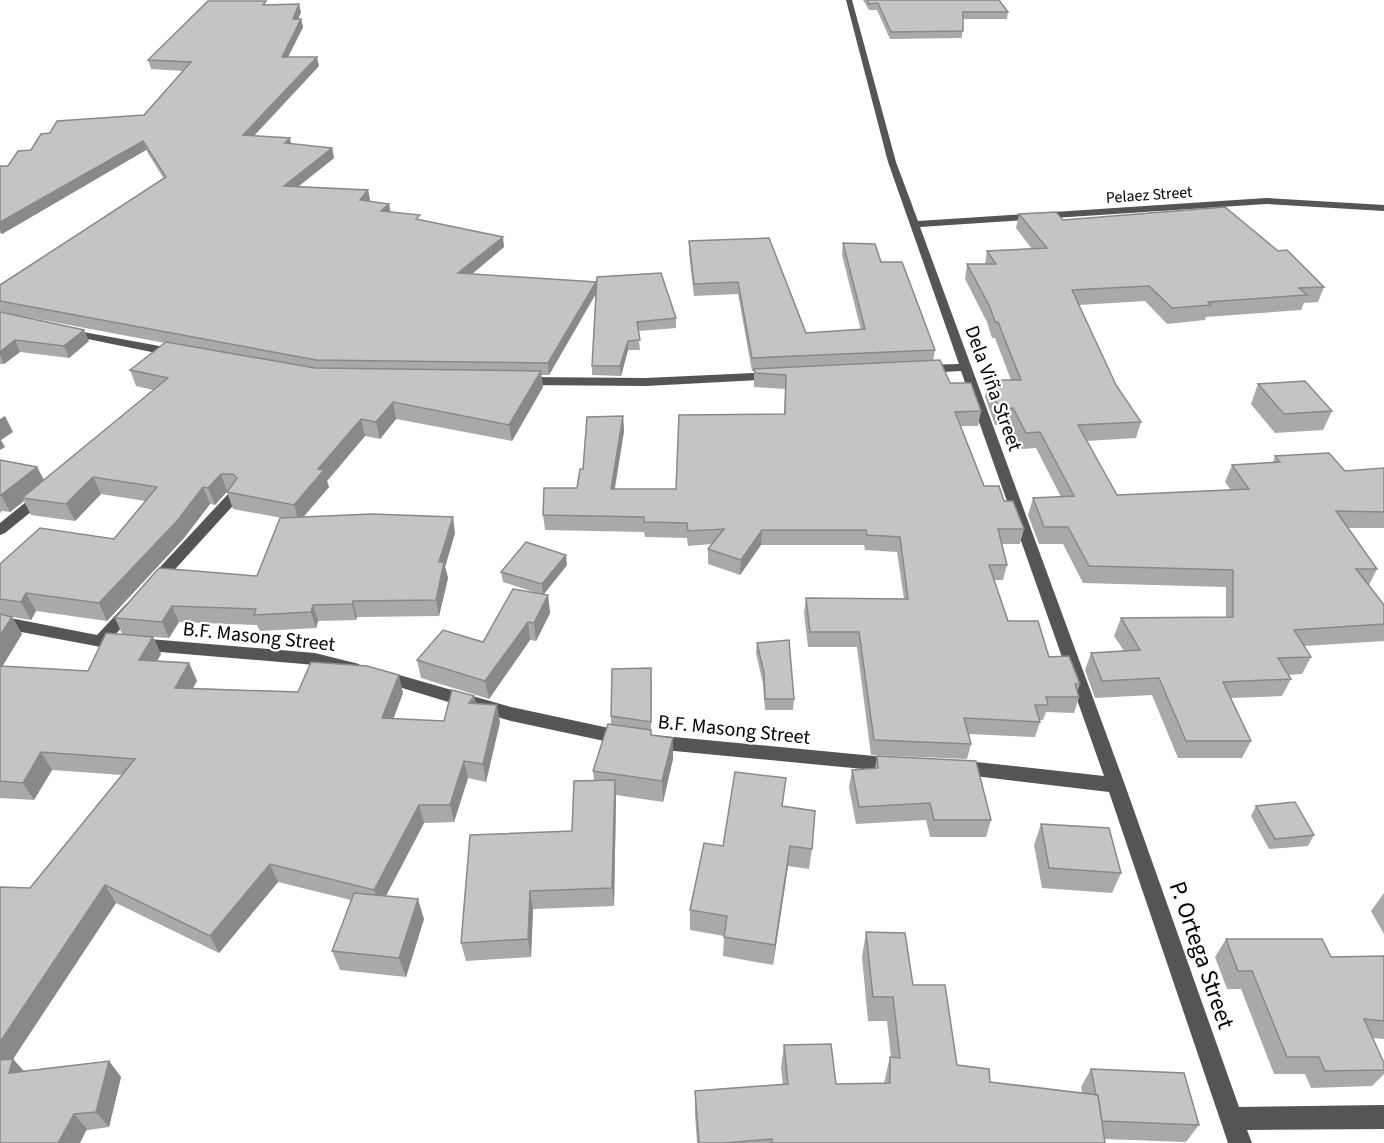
<svg xmlns="http://www.w3.org/2000/svg" width="1384" height="1143" font-family="'Source Sans 3',sans-serif">
	<style>
		.lines { fill: none; stroke-linecap: round; stroke-linejoin: round }
		.minor { fill: #555; fill-rule: evenodd }
		.wall { fill: #a9a9a9; fill-rule: evenodd }
		.shaded-wall { fill: #898989 }
		.building { fill: #c4c4c4; stroke: #898989; stroke-width: 1.5 }
		.labels { text-anchor: middle; stroke-width: 4.5; stroke-linejoin: round; paint-order: stroke }
		.far-street-label { font-size: 16px; fill: #000; stroke: #fff }
		.street-label { font-size: 20px; fill: #000; stroke: #fff }
		.near-street-label { font-size: 24px; fill: #000; stroke: #fff }
	</style>
	<rect width="100%" height="100%" fill="#fff"/>
	<g class="lines">
		<g class="minor">
			<path d="M 846,0 L 852,0 L 896,162 L 918,221 L 1266,198 L 1384,205 L 1384,211 L 1266,204 L 920,227 L 1125,785 L 1239,1107 L 1384,1105 L 1384,1129 L 1247,1130 L 1252,1143 L 1228,1143 L 1109,792 L 958,774 L 952,772 L 949,767 L 952,762 L 958,760 L 1104,776 L 961,371 L 924,373 L 918,369 L 924,365 L 959,364 L 888,162 Z"/>
			<path d="M 67,329 L 176,349 L 182,353 L 176,357 L 63,334 L 63,330 Z"/>
			<path d="M 774,372 L 778,373 L 778,379 L 646,386 L 522,385 L 516,381 L 522,377 L 646,378 Z"/>
			<path d="M 42,492 L 49,496 L 47,499 L 5,533 L 0,535 L 0,523 L 37,493 Z"/>
			<path d="M 234,492 L 239,493 L 241,496 L 239,499 L 158,588 L 148,588 L 145,584 L 148,580 L 229,493 Z"/>
			<path d="M 131,603 L 139,608 L 114,636 L 315,653 L 359,664 L 361,668 L 359,672 L 353,674 L 315,665 L 101,647 L 0,628 L 0,616 L 97,635 L 126,604 Z"/>
			<path d="M 382,670 L 511,707 L 623,731 L 629,733 L 632,738 L 629,743 L 623,745 L 511,721 L 376,680 L 374,676 L 376,672 Z"/>
			<path d="M 653,735 L 895,758 L 901,760 L 904,765 L 901,770 L 895,772 L 653,749 L 647,747 L 644,742 L 647,737 Z"/>
		</g>
	</g>
	<g class="wall">
		<path d="M 863,0 L 999,0 L 1008,12 L 1007,19 L 963,19 L 962,38 L 890,39 L 877,10 L 869,10 Z"/>
		<path d="M 267,5 L 301,12 L 298,19 L 301,19 L 303,27 L 288,57 L 319,66 L 254,136 L 291,144 L 332,148 L 334,158 L 298,187 L 368,190 L 370,200 L 369,202 L 389,204 L 390,212 L 420,220 L 504,247 L 472,274 L 596,289 L 676,318 L 676,328 L 638,331 L 640,350 L 628,350 L 621,376 L 592,375 L 592,366 L 596,294 L 549,375 L 541,375 L 543,387 L 512,441 L 396,419 L 380,439 L 365,436 L 327,481 L 329,487 L 303,517 L 455,533 L 445,567 L 448,578 L 439,616 L 357,617 L 356,620 L 318,621 L 316,628 L 260,631 L 257,625 L 179,622 L 169,638 L 153,637 L 161,654 L 157,661 L 189,663 L 197,681 L 193,688 L 298,692 L 403,693 L 393,719 L 444,721 L 474,696 L 476,704 L 500,722 L 486,782 L 468,778 L 454,822 L 424,823 L 386,896 L 424,919 L 406,977 L 340,970 L 332,951 L 351,900 L 278,882 L 219,953 L 116,903 L 13,1059 L 24,1071 L 109,1061 L 121,1077 L 109,1127 L 0,1143 L 30,888 L 122,775 L 52,770 L 34,800 L 0,798 L 0,564 L 114,539 L 145,501 L 101,494 L 75,521 L 31,515 L 24,501 L 10,512 L 2,511 L 0,513 L 0,460 L 37,467 L 44,480 L 153,390 L 136,386 L 130,370 L 165,343 L 0,312 L 89,341 L 69,358 L 20,352 L 4,364 L 0,364 L 0,285 L 164,179 L 146,150 L 2,234 L 0,233 L 0,166 L 8,166 L 31,150 L 50,133 L 144,115 L 183,71 L 151,69 L 148,60 ZM 227,492 L 233,509 L 282,518 L 257,576 L 115,618 L 122,634 L 88,671 L 2,667 L 22,634 L 12,617 L 6,616 L 31,620 L 36,611 L 107,621 L 184,538 L 210,504 L 215,505 Z"/>
		<path d="M 1019,214 L 1278,251 L 1324,287 L 1318,302 L 1304,303 L 1301,310 L 1206,317 L 1205,320 L 1167,324 L 1145,301 L 1079,305 L 1116,385 L 1141,422 L 1136,438 L 1087,441 L 1117,495 L 1231,490 L 1225,482 L 1232,465 L 1273,463 L 1275,456 L 1345,471 L 1384,468 L 1384,528 L 1348,528 L 1377,569 L 1369,585 L 1384,605 L 1384,641 L 1304,646 L 1311,657 L 1302,674 L 1288,675 L 1291,679 L 1282,696 L 1231,698 L 1251,741 L 1242,758 L 1178,758 L 1152,695 L 1095,698 L 1085,670 L 1091,653 L 1124,651 L 1114,636 L 1121,618 L 1226,617 L 1226,587 L 1083,583 L 1063,544 L 1039,544 L 1028,515 L 1033,498 L 1061,497 L 1036,448 L 1022,449 L 1009,425 L 995,425 L 985,397 L 988,380 L 1011,380 L 995,338 L 992,338 L 987,322 L 965,279 L 967,264 L 985,264 L 987,251 L 1032,249 L 1016,228 Z"/>
		<path d="M 689,241 L 806,333 L 861,330 L 842,255 L 843,243 L 881,262 L 935,350 L 933,361 L 950,383 L 981,411 L 978,426 L 960,426 L 984,486 L 1004,501 L 1024,529 L 1020,544 L 1002,544 L 1007,565 L 1003,580 L 994,580 L 1008,621 L 1080,684 L 1077,692 L 1079,697 L 1074,713 L 1046,712 L 1043,720 L 1039,720 L 1040,722 L 1035,737 L 968,734 L 971,744 L 967,759 L 871,755 L 857,647 L 808,647 L 804,613 L 806,598 L 904,599 L 897,552 L 865,550 L 864,545 L 761,545 L 740,575 L 708,564 L 708,549 L 712,544 L 688,546 L 687,538 L 645,537 L 644,532 L 545,530 L 543,515 L 577,488 L 583,469 L 623,416 L 624,431 L 615,489 L 676,489 L 784,414 L 785,389 L 754,387 L 754,371 L 752,371 L 738,294 L 694,296 L 689,253 Z"/>
		<path d="M 1258,384 L 1332,411 L 1323,430 L 1275,433 L 1251,404 Z"/>
		<path d="M 567,565 L 544,594 L 548,595 L 550,613 L 536,641 L 530,640 L 489,699 L 421,678 L 417,660 L 483,642 L 540,594 L 503,582 L 501,572 Z"/>
		<path d="M 757,643 L 794,699 L 793,710 L 765,710 L 763,684 L 756,653 Z"/>
		<path d="M 652,679 L 651,735 L 673,738 L 673,759 L 663,802 L 616,795 L 614,906 L 533,909 L 531,957 L 466,961 L 461,943 L 572,831 L 594,780 L 593,771 L 611,724 L 611,716 Z"/>
		<path d="M 877,756 L 991,820 L 986,837 L 930,837 L 926,820 L 856,824 L 849,787 L 852,770 L 875,768 Z"/>
		<path d="M 783,806 L 812,849 L 809,869 L 788,866 L 773,965 L 723,956 L 724,936 L 690,930 L 690,910 L 723,846 Z"/>
		<path d="M 1256,806 L 1314,835 L 1308,846 L 1269,849 L 1251,816 Z"/>
		<path d="M 1041,824 L 1121,873 L 1112,893 L 1042,888 L 1034,845 Z"/>
		<path d="M 1384,893 L 1384,934 L 1371,911 Z"/>
		<path d="M 866,932 L 913,985 L 957,1065 L 990,1082 L 1082,1093 L 1081,1087 L 1091,1069 L 1199,1125 L 1186,1142 L 1104,1139 L 1105,1143 L 697,1143 L 695,1114 L 695,1091 L 783,1085 L 781,1068 L 784,1045 L 836,1084 L 884,1083 L 890,1057 L 891,1057 L 887,1021 L 868,1021 L 862,957 Z"/>
		<path d="M 1226,939 L 1331,957 L 1384,956 L 1384,1039 L 1373,1038 L 1384,1063 L 1384,1074 L 1372,1086 L 1311,1088 L 1305,1074 L 1274,1074 L 1241,989 L 1227,989 L 1215,957 Z"/>
	</g>
	<g class="shaded-wall">
		<path d="M 299,4 L 301,12 L 295,27 L 293,19 Z"/>
		<path d="M 301,19 L 303,27 L 284,65 L 282,57 Z"/>
		<path d="M 317,57 L 319,66 L 245,145 L 243,135 Z"/>
		<path d="M 290,138 L 292,148 L 285,143 Z"/>
		<path d="M 143,141 L 146,150 L 2,234 L 0,230 L 0,222 Z"/>
		<path d="M 332,148 L 334,158 L 286,196 L 284,186 Z"/>
		<path d="M 368,190 L 370,200 L 362,211 L 360,200 Z"/>
		<path d="M 389,204 L 391,215 L 381,211 Z"/>
		<path d="M 503,237 L 504,247 L 460,284 L 458,273 Z"/>
		<path d="M 596,282 L 596,293 L 549,375 L 548,363 Z"/>
		<path d="M 84,330 L 89,341 L 69,358 L 64,346 Z"/>
		<path d="M 15,340 L 20,352 L 4,364 L 0,355 L 0,352 Z"/>
		<path d="M 628,341 L 628,350 L 621,376 L 620,366 Z"/>
		<path d="M 541,371 L 543,387 L 512,441 L 509,425 Z"/>
		<path d="M 393,402 L 396,419 L 380,439 L 376,422 Z"/>
		<path d="M 5,416 L 13,432 L 1,440 L 5,447 L 0,450 L 0,419 Z"/>
		<path d="M 623,416 L 624,431 L 612,503 L 611,489 Z"/>
		<path d="M 361,419 L 365,436 L 327,481 L 329,487 L 299,522 L 294,505 L 318,469 Z"/>
		<path d="M 37,467 L 46,484 L 22,498 L 24,501 L 10,512 L 1,495 Z"/>
		<path d="M 221,474 L 227,491 L 215,505 L 208,488 Z"/>
		<path d="M 93,477 L 101,494 L 75,521 L 66,504 Z"/>
		<path d="M 203,487 L 210,504 L 184,538 L 107,621 L 99,603 Z"/>
		<path d="M 453,517 L 455,533 L 445,567 L 448,578 L 439,616 L 436,600 L 439,562 Z"/>
		<path d="M 762,530 L 761,545 L 740,575 L 741,560 Z"/>
		<path d="M 566,555 L 567,565 L 543,595 L 542,584 Z"/>
		<path d="M 26,593 L 36,611 L 31,620 L 21,602 Z"/>
		<path d="M 548,595 L 550,613 L 536,641 L 534,623 Z"/>
		<path d="M 353,601 L 357,617 L 356,620 L 352,604 Z"/>
		<path d="M 313,605 L 318,621 L 316,628 L 311,612 Z"/>
		<path d="M 172,606 L 179,622 L 169,638 L 162,622 Z"/>
		<path d="M 12,617 L 22,634 L 0,670 L 0,635 Z"/>
		<path d="M 528,622 L 530,640 L 489,699 L 485,681 Z"/>
		<path d="M 153,637 L 161,654 L 147,678 L 139,660 Z"/>
		<path d="M 189,663 L 197,681 L 183,705 L 175,688 Z"/>
		<path d="M 399,675 L 403,693 L 387,736 L 382,718 Z"/>
		<path d="M 474,696 L 478,714 L 469,703 Z"/>
		<path d="M 497,705 L 500,722 L 486,782 L 483,764 Z"/>
		<path d="M 673,738 L 673,759 L 663,802 L 662,781 Z"/>
		<path d="M 41,752 L 52,770 L 34,800 L 23,783 Z"/>
		<path d="M 464,761 L 468,778 L 454,822 L 450,805 Z"/>
		<path d="M 615,780 L 616,799 L 614,906 L 612,888 Z"/>
		<path d="M 419,805 L 424,823 L 380,907 L 374,890 Z"/>
		<path d="M 790,846 L 788,866 L 773,965 L 775,945 Z"/>
		<path d="M 270,864 L 278,882 L 219,953 L 210,936 Z"/>
		<path d="M 105,885 L 116,903 L 13,1059 L 27,1075 L 0,1076 L 0,1042 Z"/>
		<path d="M 530,891 L 533,909 L 531,957 L 528,939 Z"/>
		<path d="M 418,899 L 424,919 L 406,977 L 399,958 Z"/>
		<path d="M 109,1061 L 121,1077 L 109,1127 L 96,1112 Z"/>
		<path d="M 74,1114 L 87,1129 L 80,1143 L 58,1143 Z"/>
	</g>
	<g class="building">
		<path d="M 867,0 L 999,0 L 1008,12 L 963,12 L 963,31 L 891,32 L 878,3 L 869,4 Z"/>
		<path d="M 208,1 L 266,1 L 263,5 L 299,4 L 293,19 L 301,19 L 282,57 L 317,57 L 243,135 L 290,138 L 285,143 L 332,148 L 284,186 L 368,190 L 360,200 L 389,204 L 381,211 L 420,215 L 416,219 L 503,237 L 458,273 L 596,282 L 548,363 L 316,360 L 0,301 L 0,285 L 166,177 L 143,141 L 0,222 L 0,166 L 8,166 L 18,151 L 31,150 L 41,134 L 50,133 L 57,121 L 144,115 L 191,62 L 148,60 Z"/>
		<path d="M 1225,207 L 1278,251 L 1287,250 L 1324,287 L 1299,288 L 1307,295 L 1208,302 L 1211,305 L 1172,308 L 1149,286 L 1072,290 L 1116,385 L 1141,422 L 1078,425 L 1117,495 L 1249,489 L 1232,465 L 1280,462 L 1275,456 L 1329,453 L 1345,471 L 1384,468 L 1384,512 L 1336,511 L 1377,569 L 1356,569 L 1384,605 L 1384,624 L 1294,630 L 1311,657 L 1278,658 L 1291,679 L 1223,682 L 1251,741 L 1186,741 L 1159,678 L 1102,681 L 1091,653 L 1140,650 L 1121,618 L 1233,617 L 1233,570 L 1089,566 L 1068,527 L 1044,527 L 1033,498 L 1074,496 L 1040,432 L 1026,433 L 1013,408 L 999,409 L 988,380 L 1021,380 L 998,322 L 995,322 L 990,307 L 967,264 L 996,264 L 987,251 L 1047,248 L 1019,214 L 1056,212 L 1063,220 Z"/>
		<path d="M 769,238 L 806,333 L 865,329 L 843,243 L 875,244 L 881,262 L 902,262 L 935,350 L 752,358 L 738,282 L 694,284 L 689,241 Z"/>
		<path d="M 661,273 L 676,318 L 637,322 L 640,340 L 628,341 L 620,366 L 592,366 L 597,277 Z"/>
		<path d="M 0,312 L 84,330 L 64,346 L 15,340 L 0,352 Z"/>
		<path d="M 166,342 L 315,368 L 541,371 L 509,425 L 393,402 L 376,422 L 361,419 L 318,469 L 324,470 L 294,505 L 227,492 L 237,478 L 233,474 L 221,474 L 208,488 L 203,487 L 177,521 L 99,603 L 26,593 L 21,602 L 0,599 L 0,564 L 40,528 L 114,539 L 157,487 L 93,477 L 66,504 L 22,498 L 168,378 L 130,370 Z"/>
		<path d="M 940,360 L 950,383 L 971,383 L 981,411 L 955,412 L 984,486 L 999,486 L 1004,501 L 1013,501 L 1024,529 L 998,529 L 1007,565 L 989,565 L 1008,621 L 1038,621 L 1049,657 L 1069,656 L 1080,684 L 1075,684 L 1079,697 L 1046,697 L 1048,705 L 1035,705 L 1040,722 L 964,718 L 971,744 L 874,740 L 859,632 L 810,632 L 806,598 L 908,599 L 900,537 L 867,535 L 866,530 L 762,530 L 741,560 L 708,549 L 724,529 L 688,531 L 687,523 L 644,522 L 644,517 L 543,515 L 544,488 L 577,488 L 580,469 L 583,469 L 587,417 L 623,416 L 611,489 L 676,489 L 679,415 L 785,414 L 786,375 L 755,373 L 754,369 Z"/>
		<path d="M 1305,381 L 1332,411 L 1284,414 L 1258,384 Z"/>
		<path d="M 0,460 L 37,467 L 1,495 L 0,495 Z"/>
		<path d="M 372,514 L 453,517 L 439,562 L 444,562 L 436,600 L 353,601 L 352,604 L 313,605 L 311,612 L 254,615 L 256,609 L 172,606 L 162,622 L 115,618 L 159,568 L 257,576 L 280,518 Z"/>
		<path d="M 526,542 L 566,555 L 542,584 L 501,572 Z"/>
		<path d="M 513,589 L 548,595 L 534,623 L 528,622 L 485,681 L 417,660 L 443,630 L 483,642 Z"/>
		<path d="M 0,614 L 12,617 L 0,635 Z"/>
		<path d="M 106,633 L 153,637 L 139,660 L 189,663 L 175,688 L 298,692 L 311,662 L 367,666 L 399,675 L 382,718 L 444,721 L 452,690 L 474,696 L 469,703 L 497,705 L 483,764 L 464,761 L 450,805 L 419,805 L 374,890 L 270,864 L 210,936 L 105,885 L 0,1042 L 0,887 L 30,888 L 135,759 L 41,752 L 23,783 L 0,781 L 0,666 L 88,671 Z"/>
		<path d="M 789,640 L 794,699 L 765,699 L 764,673 L 757,643 Z"/>
		<path d="M 651,668 L 651,722 L 611,716 L 612,669 Z"/>
		<path d="M 608,724 L 651,730 L 651,735 L 673,738 L 662,781 L 593,771 Z"/>
		<path d="M 877,756 L 976,761 L 991,820 L 934,820 L 930,803 L 859,807 L 852,770 L 878,768 Z"/>
		<path d="M 735,772 L 786,778 L 782,806 L 815,811 L 812,849 L 790,846 L 775,945 L 724,937 L 727,916 L 690,910 L 704,843 L 723,846 Z"/>
		<path d="M 615,780 L 612,888 L 530,891 L 528,939 L 461,943 L 470,835 L 572,831 L 574,781 Z"/>
		<path d="M 1295,802 L 1314,835 L 1275,839 L 1256,806 Z"/>
		<path d="M 1041,824 L 1109,828 L 1121,873 L 1049,868 Z"/>
		<path d="M 354,893 L 418,899 L 399,958 L 332,951 Z"/>
		<path d="M 866,932 L 905,933 L 913,985 L 945,985 L 957,1065 L 989,1069 L 990,1082 L 1098,1095 L 1105,1143 L 772,1143 L 772,1139 L 724,1143 L 699,1143 L 695,1091 L 788,1084 L 784,1045 L 831,1044 L 836,1084 L 890,1083 L 890,1057 L 900,1058 L 893,997 L 873,997 Z"/>
		<path d="M 1226,939 L 1322,939 L 1331,957 L 1384,956 L 1384,1021 L 1364,1019 L 1384,1063 L 1384,1070 L 1325,1071 L 1319,1057 L 1287,1057 L 1252,971 L 1238,971 Z"/>
		<path d="M 13,1059 L 9,1073 L 109,1061 L 96,1112 L 74,1114 L 58,1143 L 0,1143 L 0,1060 Z"/>
		<path d="M 1091,1069 L 1184,1073 L 1199,1125 L 1102,1121 L 1098,1095 L 1096,1095 Z"/>
	</g>
	<g class="labels">
		<g class="far-street-label">
			<text transform="translate(1149 194) rotate(-4)" y="6">Pelaez Street</text>
		</g>
		<g class="street-label">
			<text transform="translate(994 388) rotate(70)" y="7">Dela Viña Street</text>
			<text transform="translate(259 636) rotate(6)" y="7">B.F. Masong Street</text>
			<text transform="translate(734 729) rotate(6)" y="7">B.F. Masong Street</text>
		</g>
		<g class="near-street-label">
			<text transform="translate(1202 955) rotate(71)" y="8">P. Ortega Street</text>
		</g>
	</g>
</svg>
